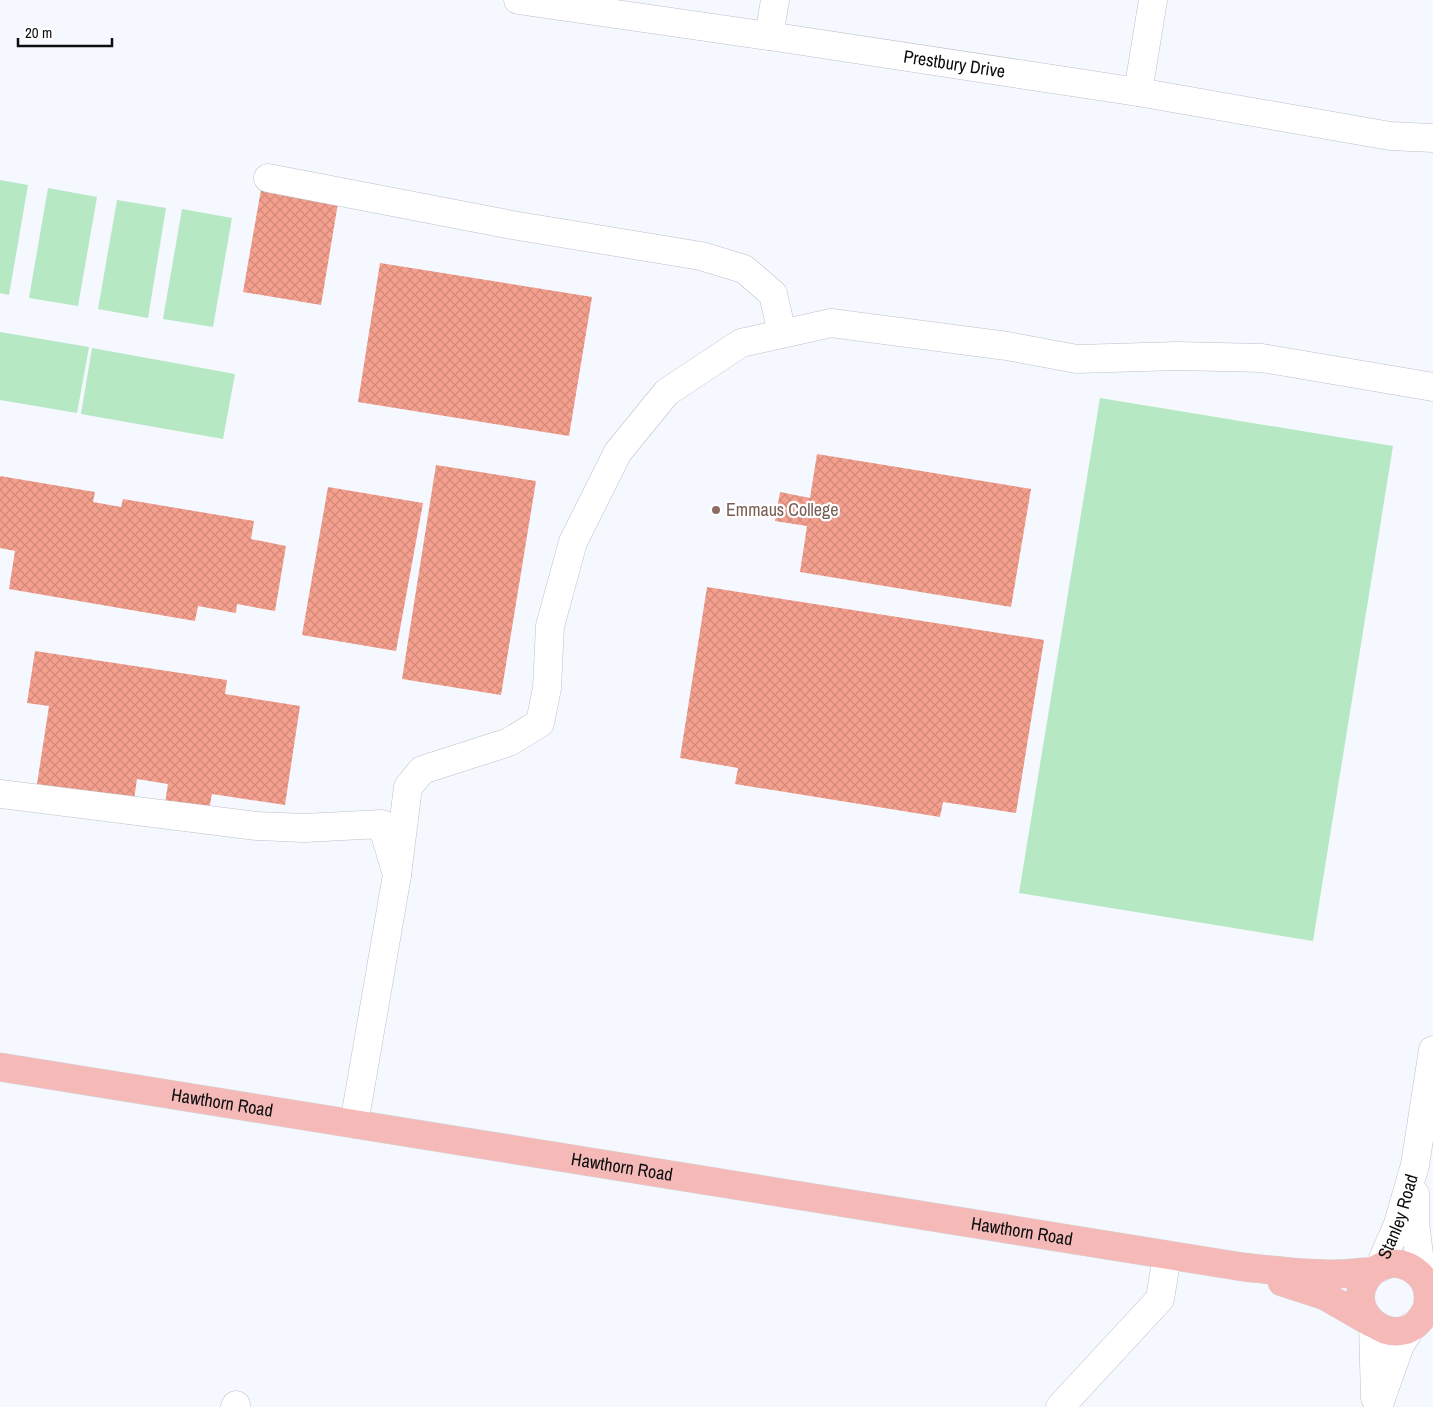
<svg xmlns="http://www.w3.org/2000/svg" width="1433" height="1407" font-family="'Archivo Narrow',sans-serif">
	<style>
		.pitch { fill: #b6e8c3 }
		.building { fill: url(#building-cross-hatch) }
		.lines { fill: none; stroke-linecap: round; stroke-linejoin: round }
		.minor-casing { stroke: #bdc0c8; stroke-width: 29 }
		.major-casing { stroke: #d3d3d4; stroke-width: 29 }
		.minor { stroke: #fff; stroke-width: 28 }
		.major { stroke: #f5bab8; stroke-width: 28 }
		.education-dot { fill: #8d6e63; stroke: #fff; stroke-width: 2 }
		.labels { text-anchor: middle; stroke-width: 4.5; stroke-linejoin: round; paint-order: stroke }
		.street-label { font-size: 18px; fill: #0c0d0f; stroke: #fff }
		.education-label { font-size: 18px; fill: #785e54; stroke: #fff; text-anchor: start }
	</style>
	<defs>
		<pattern id="building-cross-hatch" width="8" height="8" patternUnits="userSpaceOnUse" patternTransform="scale(1.25)"><rect width="8" height="8" fill="#f5a08e"/><path d="M0 0l8 8M0 8l8-8" fill="none" stroke="#d18979"/></pattern>
	</defs>
	<rect width="100%" height="100%" fill="#f5f8fe"/>
	<g class="pitch">
		<path d="M 0,180 L 28,185 L 9,295 L 0,293 Z"/>
		<path d="M 48,188 L 97,197 L 78,306 L 29,298 Z"/>
		<path d="M 117,200 L 166,208 L 148,318 L 98,309 Z"/>
		<path d="M 182,209 L 232,218 L 213,327 L 163,319 Z"/>
		<path d="M 0,332 L 89,347 L 77,413 L 0,400 Z"/>
		<path d="M 92,348 L 235,374 L 223,439 L 81,414 Z"/>
		<path d="M 1100,398 L 1393,446 L 1313,941 L 1019,893 Z"/>
	</g>
	<g class="building">
		<path d="M 262,184 L 339,197 L 321,305 L 243,292 Z"/>
		<path d="M 380,263 L 592,297 L 569,436 L 358,402 Z"/>
		<path d="M 817,454 L 1031,489 L 1011,607 L 800,572 L 807,526 L 775,521 L 780,492 L 810,498 Z"/>
		<path d="M 436,465 L 536,481 L 501,695 L 402,679 Z"/>
		<path d="M 0,476 L 95,492 L 93,502 L 121,507 L 123,499 L 254,521 L 251,539 L 286,546 L 275,611 L 237,604 L 236,613 L 198,606 L 195,621 L 9,589 L 15,551 L 0,548 Z"/>
		<path d="M 328,487 L 423,503 L 396,651 L 302,635 Z"/>
		<path d="M 707,587 L 1044,640 L 1016,813 L 943,802 L 940,817 L 735,784 L 738,768 L 680,758 Z"/>
		<path d="M 35,651 L 227,680 L 225,694 L 300,706 L 285,805 L 212,794 L 209,809 L 165,803 L 168,784 L 137,779 L 134,800 L 37,784 L 49,706 L 27,703 Z"/>
	</g>
	<g class="lines">
		<defs>
			<g id="minor">
				<path id="s1" d="M 518,0 L 769,36 L 1138,92 L 1390,136 L 1433,138"/>
				<path d="M 769,36 L 775,0"/>
				<path d="M 1138,92 L 1153,0"/>
				<path d="M 268,178 L 512,225 L 701,256 L 744,269 L 773,294 L 782,333"/>
				<path d="M 0,794 L 257,826 L 304,828 L 382,824 L 397,875 L 354,1124"/>
				<path d="M 397,875 L 408,787 L 422,770 L 509,742 L 540,723 L 547,688 L 550,626 L 573,542 L 618,452 L 667,392 L 741,343 L 831,323 L 1007,346 L 1077,359 L 1178,356 L 1262,358 L 1433,387"/>
				<path d="M 1415,1194 L 1415,1223 L 1422,1278"/>
				<path id="s2" d="M 1379,1268 L 1398,1224 L 1415,1165 L 1433,1050"/>
				<path d="M 1373,1324 L 1375,1398"/>
				<path d="M 235,1407 L 236,1405"/>
				<path d="M 1060,1407 L 1160,1299 L 1167,1256"/>
				<path d="M 1378,1407 L 1400,1345 L 1412,1326"/>
			</g>
			<g id="major">
				<path id="s3" d="M 0,1067 L 1243,1267 C 1280,1271 1317,1276 1354,1273 C 1360,1272 1367,1272 1373,1271 C 1376,1270 1379,1267 1383,1266 C 1394,1261 1406,1264 1415,1271 C 1425,1278 1429,1289 1428,1301 C 1428,1309 1424,1315 1419,1321 C 1393,1350 1344,1313 1366,1279 C 1368,1276 1371,1273 1373,1271"/>
				<path d="M 1282,1282 L 1325,1296 L 1372,1323"/>
			</g>
		</defs>
		<use href="#minor" class="minor-casing"/>
		<use href="#major" class="major-casing"/>
		<use href="#minor" class="minor"/>
		<use href="#major" class="major"/>
	</g>
	<circle class="education-dot" cx="716" cy="510" r="5"/>
	<g class="labels">
		<g class="street-label">
			<text dy="6" stroke="none"><textPath href="#s1" startOffset="441">Prestbury Drive</textPath></text>
			<text dy="6" stroke="none"><textPath href="#s3" startOffset="225">Hawthorn Road</textPath></text>
			<text dy="6" stroke="none"><textPath href="#s3" startOffset="630">Hawthorn Road</textPath></text>
			<text dy="6" stroke="none"><textPath href="#s2" startOffset="55">Stanley Road</textPath></text>
			<text dy="6" stroke="none"><textPath href="#s3" startOffset="1035">Hawthorn Road</textPath></text>
		</g>
		<g class="education-label">
			<text x="726" y="516">Emmaus College</text>
		</g>
	</g>
	<path d="M18 38v8h94v-8" fill="none" stroke="#0c0d0f" stroke-width="2.5"/>
	<text x="25" y="38" font-size="15" fill="#0c0d0f" stroke="#ffffff" stroke-width="4" paint-order="stroke">20 m</text>
</svg>
